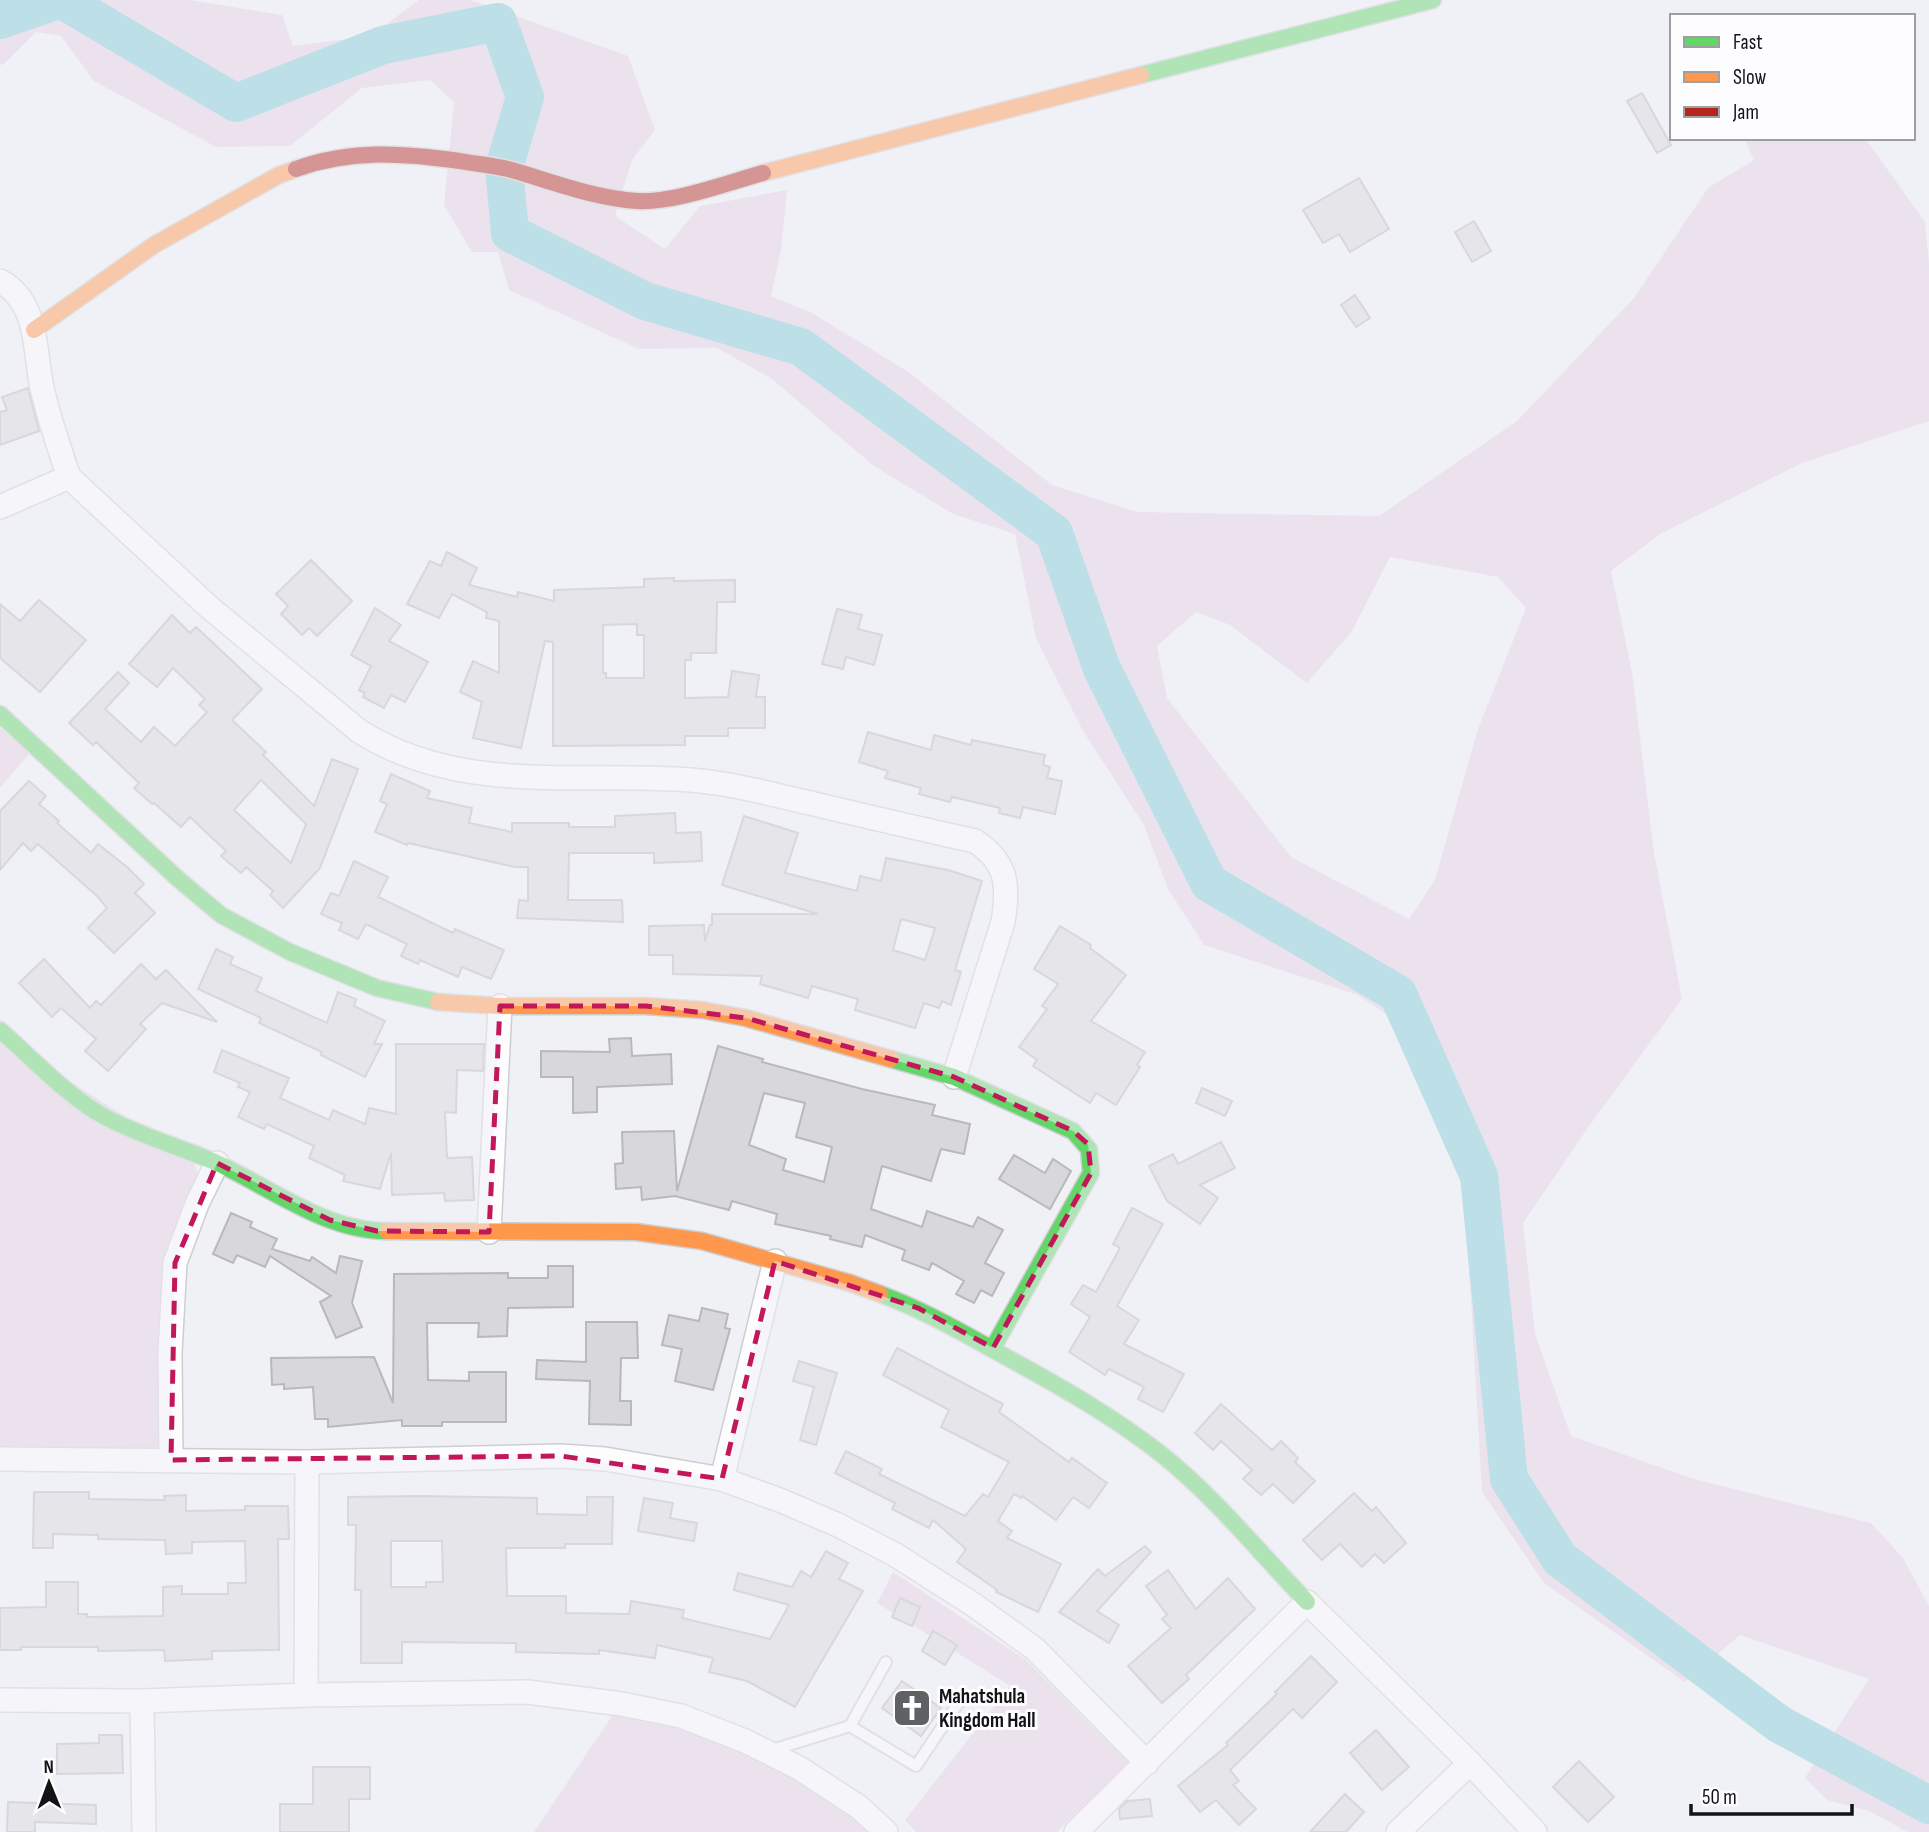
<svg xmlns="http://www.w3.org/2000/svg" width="1929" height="1832" font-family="'Sofia Sans Condensed',sans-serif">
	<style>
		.green { fill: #e5d1e4; fill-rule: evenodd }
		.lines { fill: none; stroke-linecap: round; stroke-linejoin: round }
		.river { stroke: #7fcad4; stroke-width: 38 }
		.building { fill: #d8d8db; stroke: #b9b9bc; stroke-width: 2; fill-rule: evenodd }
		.lane-casing { stroke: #cdced1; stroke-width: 14 }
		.street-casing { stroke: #cdced1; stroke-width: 26 }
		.fast-casing { stroke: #cdced1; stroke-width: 19 }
		.slow-casing { stroke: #cdced1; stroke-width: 19 }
		.jam-casing { stroke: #cdced1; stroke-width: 19 }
		.lane { stroke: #fdfdfe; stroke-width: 10 }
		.street { stroke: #fdfdfe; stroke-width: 23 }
		.fast { stroke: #63d668; stroke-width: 16 }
		.slow { stroke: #ff974d; stroke-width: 16 }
		.jam { stroke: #b3261e; stroke-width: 16 }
		.marked { fill: none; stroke: #c2185b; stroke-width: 5; stroke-dasharray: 14 9; stroke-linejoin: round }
		.labels { text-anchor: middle; stroke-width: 6; stroke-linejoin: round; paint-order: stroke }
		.poi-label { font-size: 21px; font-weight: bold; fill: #121315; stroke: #fdfdff; text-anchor: start }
	</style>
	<rect width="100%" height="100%" fill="#f0f1f5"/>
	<g class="green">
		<path d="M 0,0 L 190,0 L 282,15 L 293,46 L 370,36 L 419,0 L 471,0 L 628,56 L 655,130 L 632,160 L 615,216 L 665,249 L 700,206 L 787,190 L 781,251 L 771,296 L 812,313 L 907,371 L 1052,485 L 1137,512 L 1379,516 L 1517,421 L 1634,298 L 1708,188 L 1754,160 L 1744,138 L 1865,138 L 1925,222 L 1929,264 L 1929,421 L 1802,463 L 1662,533 L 1611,571 L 1632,672 L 1654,853 L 1682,999 L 1587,1129 L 1523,1223 L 1535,1334 L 1571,1436 L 1694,1479 L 1871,1523 L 1903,1558 L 1929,1606 L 1929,1832 L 1908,1832 L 1869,1811 L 1827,1800 L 1805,1778 L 1869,1679 L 1740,1635 L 1685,1682 L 1544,1583 L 1482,1492 L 1464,1180 L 1388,1016 L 1358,995 L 1204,945 L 1168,889 L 1144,825 L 1083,731 L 1036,638 L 1015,534 L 953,514 L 874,466 L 772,379 L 717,348 L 639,349 L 509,290 L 498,252 L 472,252 L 444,205 L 454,102 L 430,80 L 362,88 L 290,146 L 216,147 L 94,81 L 61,36 L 36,32 L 4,64 L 0,65 ZM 1390,557 L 1498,577 L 1526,608 L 1478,729 L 1435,880 L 1409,919 L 1291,857 L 1167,698 L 1157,646 L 1196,612 L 1230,625 L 1307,683 L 1352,631 Z"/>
		<path d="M 0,728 L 30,753 L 0,788 Z"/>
		<path d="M 0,1037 L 192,1159 L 199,1176 L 168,1261 L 162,1449 L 0,1449 Z"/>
		<path d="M 893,1572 L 1025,1659 L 1128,1762 L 1057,1832 L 916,1832 L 905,1820 L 1010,1686 L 877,1603 Z"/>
		<path d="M 616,1710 L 678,1722 L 799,1775 L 875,1832 L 534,1832 Z"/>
	</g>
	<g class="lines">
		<g class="river">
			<path d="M 62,0 L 236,103 L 383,45 L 498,22 L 525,97 L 504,168 L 510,233 L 645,301 L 801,347 L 1054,533 L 1102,669 L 1209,883 L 1398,994 L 1479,1176 L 1509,1479 L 1560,1559 L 1779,1724 L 1929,1805"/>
			<path d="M 0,20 L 58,0"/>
		</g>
	</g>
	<g class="building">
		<path d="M 1642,93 L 1671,145 L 1657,153 L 1627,101 Z"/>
		<path d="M 1359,178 L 1389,229 L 1350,252 L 1339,234 L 1323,243 L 1303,210 Z"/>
		<path d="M 1474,221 L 1491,251 L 1472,262 L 1455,232 Z"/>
		<path d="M 1355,295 L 1370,318 L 1356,327 L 1341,305 Z"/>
		<path d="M 28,388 L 39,431 L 0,445 L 0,412 L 7,410 L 2,397 Z"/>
		<path d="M 447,552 L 477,568 L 469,585 L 517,597 L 518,592 L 554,601 L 554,590 L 644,587 L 644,579 L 674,578 L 674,581 L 735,580 L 735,602 L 717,602 L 716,653 L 691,653 L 691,660 L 685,660 L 685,698 L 728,697 L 732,671 L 759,675 L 756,697 L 765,697 L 765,728 L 728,728 L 728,736 L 685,736 L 685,745 L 553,746 L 553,642 L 545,641 L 521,748 L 473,738 L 482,702 L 460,692 L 473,661 L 499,673 L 499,621 L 486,618 L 487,612 L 452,594 L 439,618 L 407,604 L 430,561 L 441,566 ZM 637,624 L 637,635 L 644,635 L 644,678 L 606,678 L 606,673 L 603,673 L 603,625 Z"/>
		<path d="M 311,560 L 352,601 L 317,636 L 309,628 L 302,635 L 281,614 L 288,606 L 276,594 Z"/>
		<path d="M 39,600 L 86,640 L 40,692 L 0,658 L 0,604 L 20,621 Z"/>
		<path d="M 375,608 L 401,625 L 389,641 L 428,662 L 405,702 L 391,695 L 384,708 L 363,697 L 365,693 L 359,690 L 371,666 L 351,655 Z"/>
		<path d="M 837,609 L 862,615 L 858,629 L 882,635 L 874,665 L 846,657 L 843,669 L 822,664 Z"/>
		<path d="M 172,615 L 190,633 L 196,627 L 262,689 L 232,720 L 266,752 L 263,755 L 314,806 L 332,759 L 358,769 L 320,868 L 283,908 L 270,895 L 273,891 L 246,867 L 241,873 L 221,856 L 226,851 L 190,817 L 181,827 L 154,803 L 152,804 L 134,788 L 139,783 L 96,742 L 93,745 L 69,723 L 118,672 L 129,683 L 105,709 L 141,742 L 154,727 L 175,746 L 207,712 L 199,705 L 205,699 L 173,668 L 157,687 L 129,664 ZM 261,780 L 306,824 L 291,863 L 234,810 Z"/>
		<path d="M 868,732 L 931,750 L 934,735 L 971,745 L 972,740 L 1045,755 L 1043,765 L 1050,767 L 1047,778 L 1062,781 L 1055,814 L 1023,807 L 1020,818 L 999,813 L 1000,808 L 952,797 L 950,802 L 919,794 L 921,788 L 885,778 L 888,771 L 859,762 Z"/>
		<path d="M 391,774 L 430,791 L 427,798 L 472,808 L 469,823 L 512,832 L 512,823 L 569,823 L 569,827 L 615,827 L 615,816 L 675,813 L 676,833 L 701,832 L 702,861 L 654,863 L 654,853 L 569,853 L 568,900 L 622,900 L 623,922 L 517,918 L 519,900 L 528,901 L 528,867 L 515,867 L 408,843 L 407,845 L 375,832 L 387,804 L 380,801 Z"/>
		<path d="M 29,781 L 46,796 L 39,804 L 59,821 L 57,823 L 91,853 L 98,844 L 127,867 L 144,884 L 135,893 L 155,913 L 114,953 L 88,928 L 107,908 L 97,896 L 38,844 L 31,851 L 23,843 L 0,870 L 0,811 Z"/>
		<path d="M 744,816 L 798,833 L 785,873 L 857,891 L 860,876 L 881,881 L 886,858 L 948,870 L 982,881 L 955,970 L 961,972 L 951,1005 L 942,1001 L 939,1008 L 924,1003 L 915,1028 L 855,1010 L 858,999 L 812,986 L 808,998 L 760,984 L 762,976 L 673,974 L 673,955 L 649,955 L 649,926 L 704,925 L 705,941 L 710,925 L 712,925 L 712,914 L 818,914 L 722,885 ZM 901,919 L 935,928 L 925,960 L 893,950 Z"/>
		<path d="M 354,861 L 388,877 L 378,897 L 453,933 L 455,929 L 504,950 L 491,979 L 462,967 L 458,977 L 420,960 L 418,964 L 401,956 L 407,944 L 366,924 L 358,939 L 339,930 L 342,923 L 321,914 L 331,893 L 339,896 Z"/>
		<path d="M 1060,926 L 1091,945 L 1090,948 L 1126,975 L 1091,1021 L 1145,1052 L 1137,1065 L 1140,1067 L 1116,1105 L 1096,1093 L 1090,1103 L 1033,1066 L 1037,1060 L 1019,1047 L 1047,1009 L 1042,1006 L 1058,984 L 1034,969 Z"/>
		<path d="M 216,949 L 233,957 L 230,964 L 262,978 L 256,991 L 327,1023 L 338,992 L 356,999 L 354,1006 L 385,1021 L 374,1044 L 382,1044 L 365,1077 L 321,1055 L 322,1052 L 259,1023 L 261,1018 L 198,989 Z"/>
		<path d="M 44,959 L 90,1008 L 96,1001 L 101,1005 L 141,964 L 156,979 L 166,970 L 217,1022 L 162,1003 L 140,1024 L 146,1029 L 108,1071 L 85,1051 L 96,1039 L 61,1008 L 52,1017 L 19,983 Z"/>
		<path d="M 631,1038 L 632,1056 L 671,1054 L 672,1084 L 597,1087 L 597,1112 L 573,1113 L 573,1077 L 541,1077 L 541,1051 L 610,1052 L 609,1039 Z"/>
		<path d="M 396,1044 L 484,1044 L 483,1071 L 457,1070 L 456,1113 L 445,1112 L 447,1158 L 472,1157 L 474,1200 L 445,1201 L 444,1193 L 392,1195 L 391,1153 L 380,1189 L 343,1181 L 345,1175 L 309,1158 L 314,1146 L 267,1124 L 264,1129 L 238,1117 L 250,1092 L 238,1087 L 240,1083 L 214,1072 L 222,1050 L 289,1078 L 280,1098 L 329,1120 L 333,1110 L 365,1124 L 369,1108 L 396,1114 Z"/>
		<path d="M 718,1046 L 763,1059 L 762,1062 L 862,1089 L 935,1105 L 932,1115 L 970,1124 L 964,1154 L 941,1149 L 931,1181 L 882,1166 L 871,1209 L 922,1227 L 927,1211 L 973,1227 L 978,1217 L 1003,1230 L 985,1263 L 1004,1273 L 992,1296 L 981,1290 L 974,1303 L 956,1294 L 964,1281 L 932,1263 L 929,1270 L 902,1260 L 905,1250 L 865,1235 L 862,1247 L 830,1239 L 831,1236 L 775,1224 L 777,1214 L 732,1201 L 729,1210 L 675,1196 L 642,1200 L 641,1187 L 616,1189 L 615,1164 L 623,1163 L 622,1132 L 674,1131 L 677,1191 ZM 764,1093 L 805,1103 L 796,1137 L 832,1147 L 824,1182 L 783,1170 L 786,1159 L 749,1145 Z"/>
		<path d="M 1202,1088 L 1232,1101 L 1225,1116 L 1196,1103 Z"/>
		<path d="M 1221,1142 L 1235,1168 L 1200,1185 L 1218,1198 L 1200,1224 L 1167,1201 L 1149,1166 L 1173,1154 L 1178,1164 Z"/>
		<path d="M 1014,1155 L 1045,1173 L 1053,1159 L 1071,1171 L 1050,1209 L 999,1179 Z"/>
		<path d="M 1132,1208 L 1163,1224 L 1117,1306 L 1139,1320 L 1124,1344 L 1184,1374 L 1163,1412 L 1138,1399 L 1144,1387 L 1109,1369 L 1105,1375 L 1069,1352 L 1090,1317 L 1071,1304 L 1083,1285 L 1096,1292 L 1120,1248 L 1113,1244 Z"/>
		<path d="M 231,1213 L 252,1222 L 250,1227 L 277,1239 L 272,1249 L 310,1261 L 312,1257 L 336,1273 L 340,1256 L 362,1261 L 352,1303 L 362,1327 L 336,1338 L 320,1302 L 331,1296 L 270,1256 L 265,1267 L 237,1255 L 233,1263 L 213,1254 Z"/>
		<path d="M 548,1266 L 573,1266 L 573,1307 L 508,1308 L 507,1336 L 478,1337 L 479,1323 L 427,1323 L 428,1380 L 469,1381 L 469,1372 L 506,1372 L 506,1422 L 442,1422 L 442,1426 L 402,1426 L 402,1420 L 328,1427 L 328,1419 L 315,1419 L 313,1387 L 284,1389 L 284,1384 L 272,1385 L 271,1358 L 374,1357 L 393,1403 L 394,1274 L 508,1273 L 508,1278 L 548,1278 Z"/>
		<path d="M 702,1308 L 728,1314 L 725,1328 L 730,1329 L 713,1390 L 675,1381 L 682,1349 L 662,1345 L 669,1315 L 699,1321 Z"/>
		<path d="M 586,1322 L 637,1322 L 638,1358 L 621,1358 L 620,1401 L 631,1401 L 631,1425 L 589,1424 L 590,1381 L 536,1379 L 537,1360 L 586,1362 Z"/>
		<path d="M 897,1348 L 1003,1404 L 999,1412 L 1069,1462 L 1072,1458 L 1107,1483 L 1089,1508 L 1073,1497 L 1056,1520 L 1022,1496 L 1021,1498 L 1014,1494 L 998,1521 L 1012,1531 L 1007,1538 L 1061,1564 L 1038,1612 L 996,1592 L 997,1590 L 957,1562 L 966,1549 L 933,1520 L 929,1528 L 892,1509 L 895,1503 L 835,1473 L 846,1451 L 882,1469 L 879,1474 L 965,1516 L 983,1494 L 988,1497 L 1009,1462 L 941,1427 L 949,1410 L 883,1375 Z"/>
		<path d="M 799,1361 L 837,1373 L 816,1445 L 800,1440 L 814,1387 L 793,1381 Z"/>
		<path d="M 1221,1404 L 1272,1450 L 1281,1441 L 1298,1458 L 1295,1462 L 1315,1481 L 1293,1503 L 1273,1484 L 1261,1495 L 1243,1479 L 1252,1470 L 1221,1441 L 1213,1450 L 1195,1433 Z"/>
		<path d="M 34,1492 L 89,1492 L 89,1499 L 165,1500 L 164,1496 L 186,1495 L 186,1511 L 245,1510 L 245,1506 L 288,1506 L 289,1539 L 278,1539 L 279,1650 L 212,1651 L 212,1659 L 165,1661 L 164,1650 L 98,1651 L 98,1647 L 21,1647 L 21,1650 L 0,1650 L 0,1608 L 46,1607 L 46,1582 L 78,1582 L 78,1614 L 87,1614 L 87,1617 L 163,1616 L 163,1587 L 182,1586 L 182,1594 L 228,1594 L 228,1583 L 246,1583 L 245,1541 L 192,1542 L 192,1553 L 166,1554 L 165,1540 L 98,1539 L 98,1535 L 53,1534 L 53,1548 L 33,1548 Z"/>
		<path d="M 1354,1493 L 1372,1511 L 1376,1507 L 1406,1543 L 1384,1563 L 1375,1554 L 1362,1567 L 1340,1544 L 1322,1560 L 1303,1540 Z"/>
		<path d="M 419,1496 L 537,1498 L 537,1514 L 587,1515 L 587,1497 L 613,1497 L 612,1544 L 565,1544 L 565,1548 L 506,1548 L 507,1596 L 566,1596 L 566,1613 L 629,1614 L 631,1601 L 684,1610 L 682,1618 L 770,1639 L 789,1605 L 734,1590 L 738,1573 L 792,1587 L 801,1571 L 811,1577 L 826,1551 L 848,1563 L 839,1579 L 863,1591 L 795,1707 L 747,1681 L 709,1672 L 713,1658 L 657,1645 L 655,1658 L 599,1650 L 599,1654 L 516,1652 L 516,1643 L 402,1642 L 402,1663 L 361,1663 L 361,1590 L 355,1590 L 356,1525 L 348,1525 L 348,1497 ZM 391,1541 L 442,1541 L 443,1582 L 426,1582 L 426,1587 L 391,1587 Z"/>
		<path d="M 644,1498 L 673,1503 L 670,1518 L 697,1523 L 694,1541 L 638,1531 Z"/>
		<path d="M 1145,1546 L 1151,1552 L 1097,1611 L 1119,1625 L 1109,1643 L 1059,1612 L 1098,1569 L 1105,1576 Z"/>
		<path d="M 1168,1570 L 1196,1609 L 1228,1578 L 1255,1609 L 1186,1675 L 1189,1679 L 1162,1703 L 1128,1666 L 1171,1628 L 1162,1619 L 1167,1615 L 1146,1586 Z"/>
		<path d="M 900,1598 L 920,1607 L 912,1626 L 892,1617 Z"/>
		<path d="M 933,1631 L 957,1645 L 945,1665 L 922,1651 Z"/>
		<path d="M 1311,1656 L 1337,1682 L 1302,1718 L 1293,1709 L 1230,1770 L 1239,1781 L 1233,1785 L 1256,1809 L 1239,1825 L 1216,1800 L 1200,1812 L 1178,1786 L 1228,1745 L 1226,1743 L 1277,1694 L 1275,1692 Z"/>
		<path d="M 902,1681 L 941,1708 L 921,1736 L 882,1708 Z"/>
		<path d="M 1376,1730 L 1409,1767 L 1382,1790 L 1350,1753 Z"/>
		<path d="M 99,1735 L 122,1735 L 123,1773 L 57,1774 L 57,1744 L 99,1743 Z"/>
		<path d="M 1579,1761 L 1614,1797 L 1588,1822 L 1553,1787 Z"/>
		<path d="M 313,1767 L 370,1767 L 370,1799 L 349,1799 L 349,1832 L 280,1832 L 280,1804 L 313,1804 Z"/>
		<path d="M 1345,1794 L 1364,1812 L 1346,1832 L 1310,1832 Z"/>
		<path d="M 1150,1799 L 1152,1816 L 1120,1819 L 1119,1809 L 1127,1801 Z"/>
		<path d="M 8,1802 L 96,1805 L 96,1824 L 35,1822 L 35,1832 L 7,1832 Z"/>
	</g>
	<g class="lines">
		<defs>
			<g id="lane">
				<path d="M 850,1726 L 916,1766 L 959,1702"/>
				<path d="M 769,1751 L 850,1726 L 886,1662"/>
			</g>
			<g id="street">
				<path d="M 0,281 C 39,302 34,350 42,388 C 49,418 59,448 69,477 L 0,507"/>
				<path d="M 69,477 L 210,608 L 359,731 C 461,796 577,771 690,780 C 731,783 770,794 810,803 C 865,816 920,829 975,841 C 1008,863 1009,886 1003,922 L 954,1077"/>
				<path d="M 489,1232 L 500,1006"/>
				<path d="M 0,1459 L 307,1462 L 561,1456 L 605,1459 L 722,1479 L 782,1501 L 838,1525 L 894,1554 L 974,1605 L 1035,1649 L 1147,1763"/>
				<path d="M 171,1460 L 170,1352 L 175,1263 L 197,1204 L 217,1163"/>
				<path d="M 722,1479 L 775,1261"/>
				<path d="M 306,1695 L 307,1462"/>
				<path d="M 0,1700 L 142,1701 L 306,1695 L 527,1692 L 622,1704 L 681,1716 L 745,1741 L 799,1768 L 859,1807 L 886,1832"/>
				<path d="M 142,1701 L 144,1832"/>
				<path d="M 1076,1832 L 1307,1602 L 1470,1763 L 1535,1832"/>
				<path d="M 1398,1832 L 1470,1763"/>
			</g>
			<g id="fast">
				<path d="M 1141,75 L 1433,0"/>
				<path d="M 0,714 L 177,878 L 221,915 L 290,952 L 377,988 L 438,1002"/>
				<path d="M 0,1030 C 32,1058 70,1099 107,1118 C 141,1136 180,1147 215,1162 C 270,1187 325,1231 387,1231"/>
				<path d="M 891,1059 L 954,1077 L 1073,1131 L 1089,1149 L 1091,1173 L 993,1348"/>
				<path d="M 880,1294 C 926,1311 966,1335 1008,1358 C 1061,1387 1114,1417 1161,1454 C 1214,1496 1260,1553 1307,1602"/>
			</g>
			<g id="slow">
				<path d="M 763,173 L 1141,75"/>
				<path d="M 34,330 L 154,245 L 279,175 L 296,169"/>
				<path d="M 438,1002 L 500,1006 L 646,1006 L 703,1010 L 746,1018 L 891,1059"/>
				<path d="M 387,1231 L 636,1232 L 702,1241 L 850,1283 L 880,1294"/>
			</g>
			<path id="jam" d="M 296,169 C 351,149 403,153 460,161 C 476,164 492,165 508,169 C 551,181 593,198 637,201 C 674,203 727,183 763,173"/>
		</defs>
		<use href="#lane" class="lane-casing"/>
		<use href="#street" class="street-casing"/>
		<use href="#fast" class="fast-casing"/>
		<use href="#slow" class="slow-casing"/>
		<use href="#jam" class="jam-casing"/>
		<use href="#lane" class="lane"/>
		<use href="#street" class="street"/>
		<use href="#fast" class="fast"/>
		<use href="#slow" class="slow"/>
		<use href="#jam" class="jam"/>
	</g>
	<path d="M0 0H1929V1832H0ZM 500,1006 L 646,1006 L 746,1018 L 954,1077 L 1073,1131 L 1088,1144 L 1091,1173 L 993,1348 L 918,1308 L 775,1261 L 722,1479 L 561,1456 L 171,1460 L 175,1263 L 217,1163 L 330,1220 L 377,1231 L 489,1232 Z" fill="#f0f1f5" fill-opacity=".55" fill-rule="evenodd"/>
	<path class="marked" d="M 500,1006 L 646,1006 L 746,1018 L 954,1077 L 1073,1131 L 1088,1144 L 1091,1173 L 993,1348 L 918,1308 L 775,1261 L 722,1479 L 561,1456 L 171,1460 L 175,1263 L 217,1163 L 330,1220 L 377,1231 L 489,1232 Z"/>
	<defs>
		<symbol id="church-square" viewBox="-11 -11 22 22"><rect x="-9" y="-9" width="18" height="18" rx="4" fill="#606163" stroke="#fdfdff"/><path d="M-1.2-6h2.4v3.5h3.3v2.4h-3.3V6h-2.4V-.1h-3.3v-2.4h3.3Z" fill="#fff"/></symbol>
	</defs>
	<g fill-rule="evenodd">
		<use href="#church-square" x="890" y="1686" width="44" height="44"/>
	</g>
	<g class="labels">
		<g class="poi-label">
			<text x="939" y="1703">Mahatshula<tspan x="939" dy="24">Kingdom Hall</tspan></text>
		</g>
	</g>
	<rect x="1670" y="14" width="245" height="126" fill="#fdfdff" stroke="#9f9fa1" stroke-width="2"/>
	<rect x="1684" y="37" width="35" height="10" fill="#63d668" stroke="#9f9fa1" stroke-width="2"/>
	<text x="1733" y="49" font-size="21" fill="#121315">Fast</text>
	<rect x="1684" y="72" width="35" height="10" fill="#ff974d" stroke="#9f9fa1" stroke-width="2"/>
	<text x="1733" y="84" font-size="21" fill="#121315">Slow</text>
	<rect x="1684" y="107" width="35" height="10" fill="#b3261e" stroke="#9f9fa1" stroke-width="2"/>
	<text x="1733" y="119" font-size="21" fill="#121315">Jam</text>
	<g transform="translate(49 1783) rotate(359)" stroke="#fdfdff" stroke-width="5" paint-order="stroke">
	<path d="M0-5L12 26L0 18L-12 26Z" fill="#121315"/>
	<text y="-10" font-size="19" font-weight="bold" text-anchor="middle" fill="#121315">N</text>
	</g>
	<path d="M1691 1804v10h161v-10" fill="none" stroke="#121315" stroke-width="3.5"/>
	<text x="1702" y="1804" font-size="21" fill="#121315" stroke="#fdfdff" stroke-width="5" paint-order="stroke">50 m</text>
</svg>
